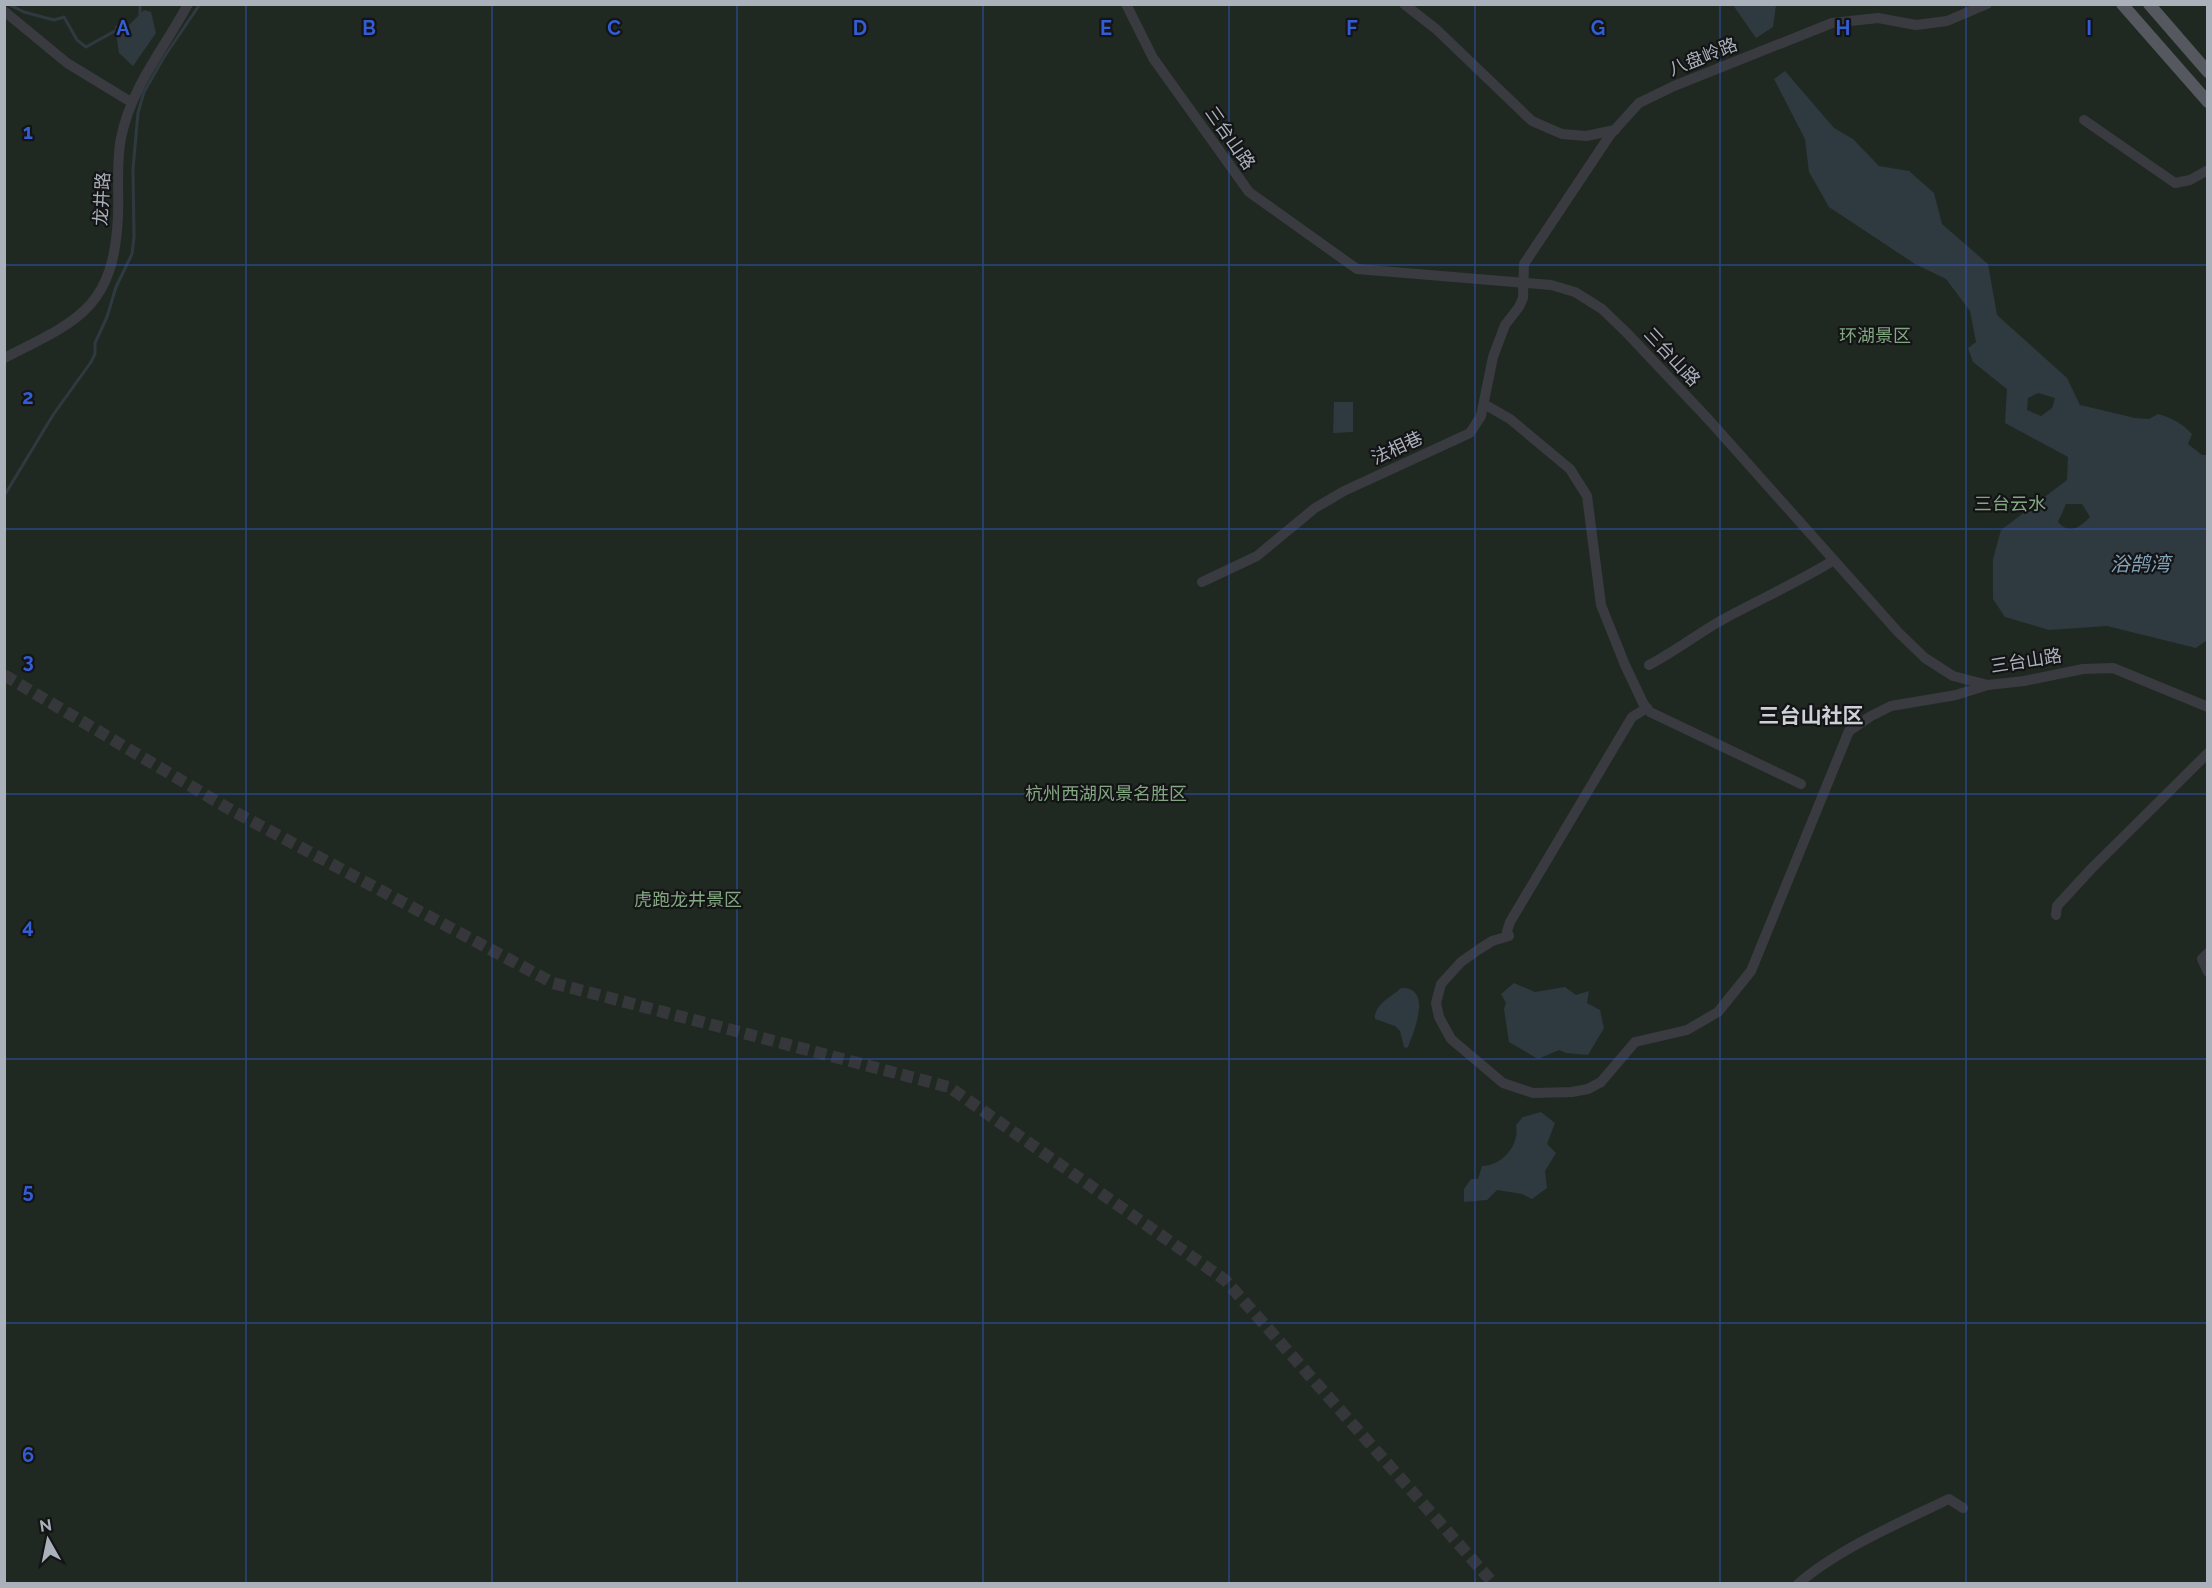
<svg xmlns="http://www.w3.org/2000/svg" width="2212" height="1588" font-family="Raleway,'Noto Sans SC',sans-serif">
	<style>
		.green { fill: #202921 }
		.water { fill: #2e3940; fill-rule: evenodd }
		.lines { fill: none; stroke-linecap: round; stroke-linejoin: round }
		.stream { stroke: #2e3940; stroke-width: 3 }
		.major-tunnel { stroke: #36373b; stroke-width: 12; stroke-dasharray: 12 6; stroke-linecap: butt }
		.minor { stroke: #393b40; stroke-width: 10 }
		.major { stroke: #55585f; stroke-width: 12 }
		.grid { fill: none; stroke: #325dd4; stroke-width: 1.5; stroke-opacity: 0.55 }
		.labels { text-anchor: middle; stroke-width: 4.5; stroke-linejoin: round; paint-order: stroke }
		.street-label { font-size: 18px; fill: #aab1bb; stroke: #141416 }
		.park-label { font-size: 18px; fill: #82a781; stroke: #141416 }
		.water-label { font-size: 20px; font-style: italic; fill: #81a2b7; stroke: #141416 }
		.quarter-label { font-size: 21px; font-weight: bold; fill: #ccd0d7; stroke: #141416 }
		.grid-label { font-size: 20px; text-anchor: middle; font-weight: bold; fill: #325dd4; stroke: #141416; stroke-width: 4.5; stroke-linejoin: round; paint-order: stroke }
	</style>
	<rect width="100%" height="100%" fill="#19191b"/>
	<path class="green" d="M 5,5 L 2207,5 L 2207,1583 L 5,1584 Z"/>
	<g class="water">
		<path d="M 1733,5 L 1776,5 L 1773,27 L 1756,38 Z"/>
		<path d="M 144,10 L 151,12 L 156,33 L 133,66 L 119,53 L 115,26 L 124,23 L 129,25 Z"/>
		<path d="M 1785,71 L 1834,128 L 1853,139 L 1879,166 L 1909,171 L 1934,193 L 1942,224 L 1988,264 L 1997,315 L 2067,378 L 2080,405 L 2135,418 L 2149,419 L 2158,414 C 2172,418 2182,423 2192,434 L 2188,444 L 2202,455 L 2207,455 L 2207,640 L 2196,648 L 2107,626 L 2049,630 L 2005,617 L 1993,599 L 1993,559 L 2001,530 L 2067,480 L 2068,457 L 2005,423 L 2007,389 L 1973,362 L 1968,348 L 1976,342 L 1970,311 L 1946,279 L 1915,264 L 1829,207 L 1809,172 L 1805,139 L 1774,79 ZM 2038,393 L 2055,398 L 2052,408 L 2041,416 L 2027,410 L 2028,398 ZM 2066,504 L 2082,504 L 2090,517 C 2079,528 2070,535 2058,522 Z"/>
		<path d="M 1334,402 L 1353,402 L 1353,432 L 1333,433 Z"/>
		<path d="M 1514,983 L 1535,992 L 1565,987 L 1576,995 L 1589,991 L 1587,1003 L 1600,1010 L 1604,1028 L 1588,1055 L 1566,1053 L 1559,1050 L 1538,1059 L 1509,1042 L 1504,1009 L 1506,1003 L 1501,994 Z"/>
		<path d="M 1401,988 C 1433,987 1414,1031 1408,1047 L 1406,1048 L 1404,1047 L 1400,1031 L 1395,1026 L 1375,1019 C 1374,1004 1392,997 1401,988 Z"/>
		<path d="M 1541,1112 L 1555,1123 L 1547,1144 L 1556,1153 L 1545,1171 L 1547,1188 L 1532,1199 L 1522,1194 L 1497,1190 L 1487,1200 L 1464,1202 L 1464,1189 L 1471,1179 L 1478,1179 L 1482,1166 C 1502,1166 1520,1145 1516,1125 L 1523,1117 Z"/>
	</g>
	<g class="lines">
		<g class="stream">
			<path d="M 8,4 L 24,12 L 54,20 L 64,17 L 77,40 L 86,47 L 115,31"/>
			<path d="M 140,16 L 140,4"/>
			<path d="M 4,496 L 53,415 L 91,362 L 95,354 L 95,343 L 107,317 L 116,287 L 132,254 L 134,237 L 133,169 L 138,113 L 144,92 L 164,57 L 200,4"/>
		</g>
		<path class="major-tunnel" d="M 4,675 L 231,810 L 553,983 L 949,1087 L 1225,1280 L 1494,1584"/>
		<g class="minor">
			<path d="M 1126,4 L 1153,58 L 1249,192 L 1357,269 L 1551,285 L 1575,292 L 1602,309 L 1627,333 L 1709,420 L 1898,632 L 1925,658 L 1953,676 L 1988,685 L 2024,681 L 2083,669 L 2113,668 L 2208,707"/>
			<path d="M 1404,4 L 1436,29 L 1532,121 L 1562,134 L 1586,136 L 1615,130"/>
			<path d="M 4,11 L 67,63 L 131,102"/>
			<path d="M 2084,120 L 2175,183 L 2190,180 L 2208,170"/>
			<path d="M 4,358 C 78,321 114,308 118,216 C 119,191 116,163 121,138 C 131,87 164,49 188,4"/>
			<path d="M 1484,404 L 1510,419 L 1570,469 L 1587,496 L 1601,605 L 1625,665 L 1643,703 L 1650,712 L 1801,784"/>
			<path d="M 1202,582 L 1257,556 L 1315,508 L 1344,491 L 1470,433 L 1481,416 L 1493,357 L 1505,325 L 1519,307 L 1523,298 L 1524,264 L 1610,135 L 1639,103 L 1674,86 L 1832,23 L 1878,18 L 1916,25 L 1947,21 L 1987,4"/>
			<path d="M 1649,665 C 1674,652 1696,635 1720,621 C 1758,600 1797,583 1834,560"/>
			<path d="M 1647,708 L 1632,717 L 1510,922 L 1507,931 L 1509,936 L 1492,941 L 1478,950 L 1461,962 L 1441,984 L 1436,1003 L 1439,1017 L 1451,1039 L 1503,1083 L 1533,1093 L 1572,1092 L 1588,1089 L 1601,1082 L 1635,1042 L 1687,1030 L 1718,1012 L 1751,971 L 1849,731 L 1871,716 L 1891,706 L 1956,695 L 1988,685"/>
			<path d="M 2056,915 L 2057,906 L 2092,868 L 2208,753"/>
			<path d="M 2208,953 L 2202,959 L 2208,972"/>
			<path d="M 1798,1584 C 1838,1549 1901,1522 1949,1499 L 1963,1508"/>
		</g>
		<g class="major">
			<path d="M 2122,4 L 2208,102"/>
			<path d="M 2149,4 L 2208,72"/>
		</g>
	</g>
	<path class="grid" d="M 246,4 L 246,1584M 492,4 L 492,1584M 737,4 L 737,1584M 983,4 L 983,1584M 1229,4 L 1229,1584M 1475,4 L 1475,1584M 1720,4 L 1720,1584M 1966,4 L 1966,1584M 4,265 L 2208,265M 4,529 L 2208,529M 4,794 L 2208,794M 4,1059 L 2208,1059M 4,1323 L 2208,1323"/>
	<g class="labels">
		<g class="street-label">
			<text transform="translate(1703 57) rotate(-22)" y="6">八盘岭路</text>
			<text transform="translate(1230 138) rotate(55)" y="6">三台山路</text>
			<text transform="translate(102 199) rotate(-87)" y="6">龙井路</text>
			<text transform="translate(1672 357) rotate(47)" y="6">三台山路</text>
			<text transform="translate(1397 448) rotate(-25)" y="6">法相巷</text>
			<text transform="translate(2026 661) rotate(-9)" y="6">三台山路</text>
		</g>
		<g class="park-label">
			<text x="1875" y="342">环湖景区</text>
			<text x="2010" y="510">三台云水</text>
			<text x="1106" y="800">杭州西湖风景名胜区</text>
			<text x="688" y="906">虎跑龙井景区</text>
		</g>
		<g class="water-label">
			<text x="2140" y="571">浴鹄湾</text>
		</g>
		<g class="quarter-label">
			<text x="1811" y="723">三台山社区</text>
		</g>
	</g>
	<g class="grid-label">
		<text x="123" y="35">A</text>
		<text x="369" y="35">B</text>
		<text x="614" y="35">C</text>
		<text x="860" y="35">D</text>
		<text x="1106" y="35">E</text>
		<text x="1352" y="35">F</text>
		<text x="1598" y="35">G</text>
		<text x="1843" y="35">H</text>
		<text x="2089" y="35">I</text>
		<text x="28" y="139">1</text>
		<text x="28" y="404">2</text>
		<text x="28" y="668">3</text>
		<text x="28" y="933">4</text>
		<text x="28" y="1198">5</text>
		<text x="28" y="1462">6</text>
	</g>
	<rect width="2212" height="1588" fill="none" stroke="#aab1bb" stroke-width="12"/>
	<g transform="translate(48 1540) rotate(351)" stroke="#141416" stroke-width="4.5" paint-order="stroke">
	<path d="M0-4.5L10 22L0 15L-10 22Z" fill="#aab1bb"/>
	<text y="-9" font-size="16" font-weight="bold" text-anchor="middle" fill="#aab1bb">N</text>
	</g>
</svg>
